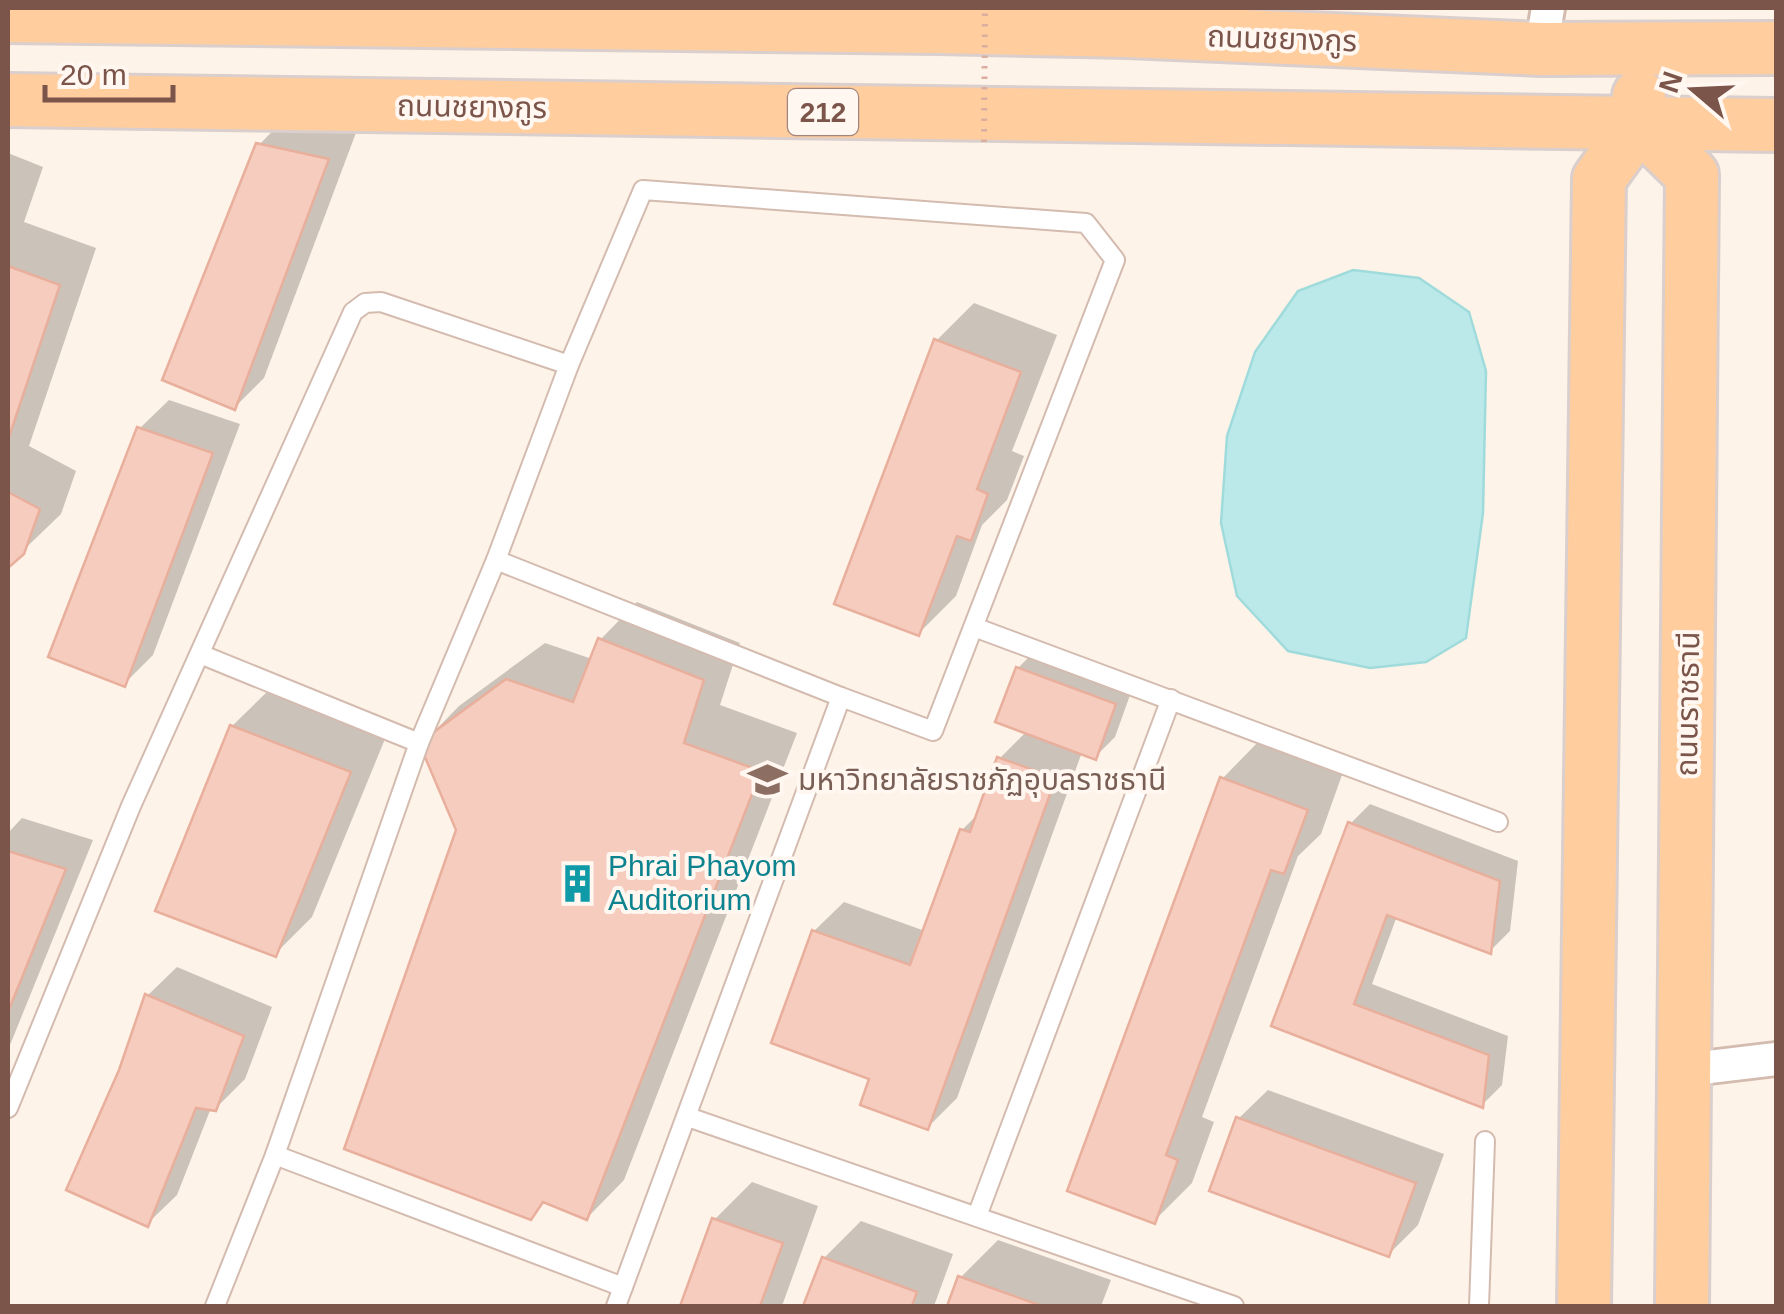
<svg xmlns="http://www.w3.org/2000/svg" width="1784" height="1314" font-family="Arial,'Noto Sans Thai',sans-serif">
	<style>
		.water { fill: #bbe9ea; stroke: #a0dbdc; stroke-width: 2.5 }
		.shadow { fill: #0003 }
		.building { fill: #f5ccbe; stroke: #e9af9d; stroke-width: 2.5 }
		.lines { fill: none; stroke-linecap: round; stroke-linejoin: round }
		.lane-casing { stroke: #d4bbaf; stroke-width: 22 }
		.street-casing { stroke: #d4bbaf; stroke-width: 38 }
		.primary-casing { stroke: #dacfcc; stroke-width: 58 }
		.lane { stroke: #fff; stroke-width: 18 }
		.street { stroke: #fff; stroke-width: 32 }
		.primary { stroke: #ffcd9e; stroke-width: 52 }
		.path-bridge { stroke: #dbafa0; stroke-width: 6; stroke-dasharray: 2.5 8; stroke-linecap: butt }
		.labels { text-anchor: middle; stroke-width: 8; stroke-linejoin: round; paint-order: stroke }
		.shield { fill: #fff7f0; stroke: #a3857c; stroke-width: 2.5 }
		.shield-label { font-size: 28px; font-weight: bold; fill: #7b544a }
		.street-label { font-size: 30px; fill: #7b544a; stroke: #fff7f0 }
		.education-label { font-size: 30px; fill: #785e54; stroke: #fff7f0; text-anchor: start }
		.culture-label { font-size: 30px; fill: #0d838f; stroke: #fff7f0; text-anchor: start }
	</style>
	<rect width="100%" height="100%" fill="#fef3e8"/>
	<path class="water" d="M 1353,270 L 1419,278 L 1469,312 L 1486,371 L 1483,513 L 1466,638 L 1426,662 L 1370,668 L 1288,651 L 1237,596 L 1221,523 L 1227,436 L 1255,352 L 1298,291 Z"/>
	<g class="shadow">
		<path d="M 288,115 L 357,130 L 264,378 L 235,407 L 259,145 Z"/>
		<path d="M 8,153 L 43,167 L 24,222 L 96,248 L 29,446 L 76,471 L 61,514 L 8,565 Z"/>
		<path d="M 974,303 L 1057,335 L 1012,451 L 1024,456 L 1007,500 L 982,525 L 956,596 L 919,633 L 936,341 Z"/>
		<path d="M 169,400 L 240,424 L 153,655 L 124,684 L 139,429 Z"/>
		<path d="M 637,602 L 740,643 L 720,705 L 797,733 L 624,1180 L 587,1218 L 546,1201 L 530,1217 L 459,830 L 422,744 L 459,706 L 545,643 L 592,659 L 600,640 Z"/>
		<path d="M 1038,648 L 1134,684 L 1115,737 L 1095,757 L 1082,752 L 957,1098 L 927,1128 L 873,1078 L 814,931 L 844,902 L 925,931 L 962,830 L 980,812 L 999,759 L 1027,731 L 1018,668 Z"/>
		<path d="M 270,689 L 387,734 L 312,917 L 275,954 L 232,726 Z"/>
		<path d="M 1259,741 L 1343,772 L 1321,834 L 1298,856 L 1202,1117 L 1214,1122 L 1192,1183 L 1154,1221 L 1222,779 Z"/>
		<path d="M 1370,804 L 1518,861 L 1510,931 L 1490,951 L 1397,916 L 1372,984 L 1508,1036 L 1502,1085 L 1482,1105 L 1274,1024 L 1350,824 Z"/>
		<path d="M 22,818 L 93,840 L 8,1050 L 8,833 Z"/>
		<path d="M 177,967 L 272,1007 L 245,1079 L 215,1109 L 211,1108 L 177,1195 L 147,1224 L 147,996 Z"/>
		<path d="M 1268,1090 L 1444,1154 L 1418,1225 L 1389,1254 L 1238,1119 Z"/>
		<path d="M 752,1182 L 818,1206 L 782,1306 L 683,1306 L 714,1220 Z"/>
		<path d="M 861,1221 L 953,1254 L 934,1306 L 806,1306 L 824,1258 Z"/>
		<path d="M 998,1240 L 1111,1280 L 1101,1306 L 950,1306 L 960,1278 Z"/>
	</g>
	<g class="building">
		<path d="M 256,143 L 329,159 L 235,410 L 162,380 Z"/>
		<path d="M 8,266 L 60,285 L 8,440 Z"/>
		<path d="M 934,339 L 1021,372 L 977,489 L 988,494 L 971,541 L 957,536 L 919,636 L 834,604 Z"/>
		<path d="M 137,427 L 213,453 L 125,687 L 48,657 Z"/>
		<path d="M 8,492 L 40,509 L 24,554 L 8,568 Z"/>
		<path d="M 598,638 L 704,680 L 684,743 L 761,771 L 587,1220 L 543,1202 L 531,1220 L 344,1149 L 456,830 L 419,743 L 506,679 L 573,702 Z"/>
		<path d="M 1016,667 L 1116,704 L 1096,760 L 995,722 Z"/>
		<path d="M 230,725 L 351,772 L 276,957 L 155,911 Z"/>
		<path d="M 997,757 L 1056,778 L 928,1130 L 860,1105 L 869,1079 L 771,1043 L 812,930 L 910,965 L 960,829 L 970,832 Z"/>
		<path d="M 1220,777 L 1308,810 L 1284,874 L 1271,870 L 1166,1155 L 1178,1160 L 1155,1224 L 1067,1191 Z"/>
		<path d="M 1348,822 L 1500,881 L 1491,954 L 1387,915 L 1354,1004 L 1489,1055 L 1483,1108 L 1271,1026 Z"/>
		<path d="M 8,851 L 66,869 L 8,1012 Z"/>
		<path d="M 145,994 L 244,1036 L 216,1111 L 196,1108 L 148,1227 L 66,1190 L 119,1070 Z"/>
		<path d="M 1236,1117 L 1416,1183 L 1389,1257 L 1209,1191 Z"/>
		<path d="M 712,1218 L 783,1243 L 760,1306 L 680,1306 Z"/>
		<path d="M 822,1257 L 917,1292 L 912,1306 L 803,1306 Z"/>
		<path d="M 958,1276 L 1042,1306 L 947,1306 Z"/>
	</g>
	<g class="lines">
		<defs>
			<g id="lane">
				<path d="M 496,560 L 841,697"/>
				<path d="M 974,627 L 1498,822"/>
				<path d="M 200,654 L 419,743"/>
				<path d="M 8,1108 L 131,806 L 353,312 L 365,303 L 381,302 L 569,365"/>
				<path d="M 688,1117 L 1234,1306"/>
				<path d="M 275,1155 L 623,1287"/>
				<path d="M 977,1216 L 1171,699"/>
				<path d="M 215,1306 L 275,1155 L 419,743 L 496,560 L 569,365 L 643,190 L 1086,223 L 1115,260 L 933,731 L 841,697 L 616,1306"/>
				<path d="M 1479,1306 L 1485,1141"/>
			</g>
			<g id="street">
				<path d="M 1541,49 L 1548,8"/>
				<path d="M 1684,1070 L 1776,1059"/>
			</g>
			<g id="primary">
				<path d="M 8,16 L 938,27 L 1128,31 L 1541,49 L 1776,48"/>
				<path d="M 8,100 L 1776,125"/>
				<path d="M 1639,123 L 1692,175 L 1682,1306"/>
				<path d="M 1584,1306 L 1599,179 L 1639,123 L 1639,96"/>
			</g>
		</defs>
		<use href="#lane" class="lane-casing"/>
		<use href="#street" class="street-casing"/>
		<use href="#primary" class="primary-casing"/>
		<use href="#lane" class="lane"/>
		<use href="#street" class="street"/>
		<use href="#primary" class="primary"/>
		<path class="path-bridge" d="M 984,142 L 985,8"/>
	</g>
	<defs>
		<symbol id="university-bare" viewBox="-9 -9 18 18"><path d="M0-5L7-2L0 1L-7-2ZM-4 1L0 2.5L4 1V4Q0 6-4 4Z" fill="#8d6e63" stroke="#fff7f0" stroke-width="2.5" paint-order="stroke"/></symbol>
		<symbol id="building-bare" viewBox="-9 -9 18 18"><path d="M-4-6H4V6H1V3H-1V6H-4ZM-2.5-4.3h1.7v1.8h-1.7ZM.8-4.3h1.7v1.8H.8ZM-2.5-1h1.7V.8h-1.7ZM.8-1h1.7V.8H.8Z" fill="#0f9aa8" stroke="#fff7f0" stroke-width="2.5" paint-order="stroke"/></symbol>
	</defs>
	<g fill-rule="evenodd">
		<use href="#university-bare" x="740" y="752" width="55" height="55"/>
		<use href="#building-bare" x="550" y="856" width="55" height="55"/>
	</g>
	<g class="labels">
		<rect class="shield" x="788" y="89" width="70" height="46" rx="8"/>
		<g class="shield-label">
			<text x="823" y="122">212</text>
		</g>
		<g class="street-label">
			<text transform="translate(1282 39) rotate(2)" y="10">ถนนชยางกูร</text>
			<text transform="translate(472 107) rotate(1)" y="10">ถนนชยางกูร</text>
			<text transform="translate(1688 704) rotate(-89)" y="10">ถนนราชธานี</text>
		</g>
		<g class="education-label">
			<text x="798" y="790">มหาวิทยาลัยราชภัฏอุบลราชธานี</text>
		</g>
		<g class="culture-label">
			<text x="608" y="876">Phrai Phayom<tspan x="608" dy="34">Auditorium</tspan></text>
		</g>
	</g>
	<rect width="1784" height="1314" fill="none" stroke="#7b544a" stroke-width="20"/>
	<g transform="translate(1694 90) rotate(289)" stroke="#fff7f0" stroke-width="8" paint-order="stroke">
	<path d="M0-8L18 38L0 25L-18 38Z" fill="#7b544a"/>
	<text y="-15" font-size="28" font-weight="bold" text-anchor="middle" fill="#7b544a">N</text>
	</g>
	<path d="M45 85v15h128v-15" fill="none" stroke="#7b544a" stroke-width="5"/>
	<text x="60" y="85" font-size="30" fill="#7b544a" stroke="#fff7f0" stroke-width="8" paint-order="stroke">20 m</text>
</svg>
